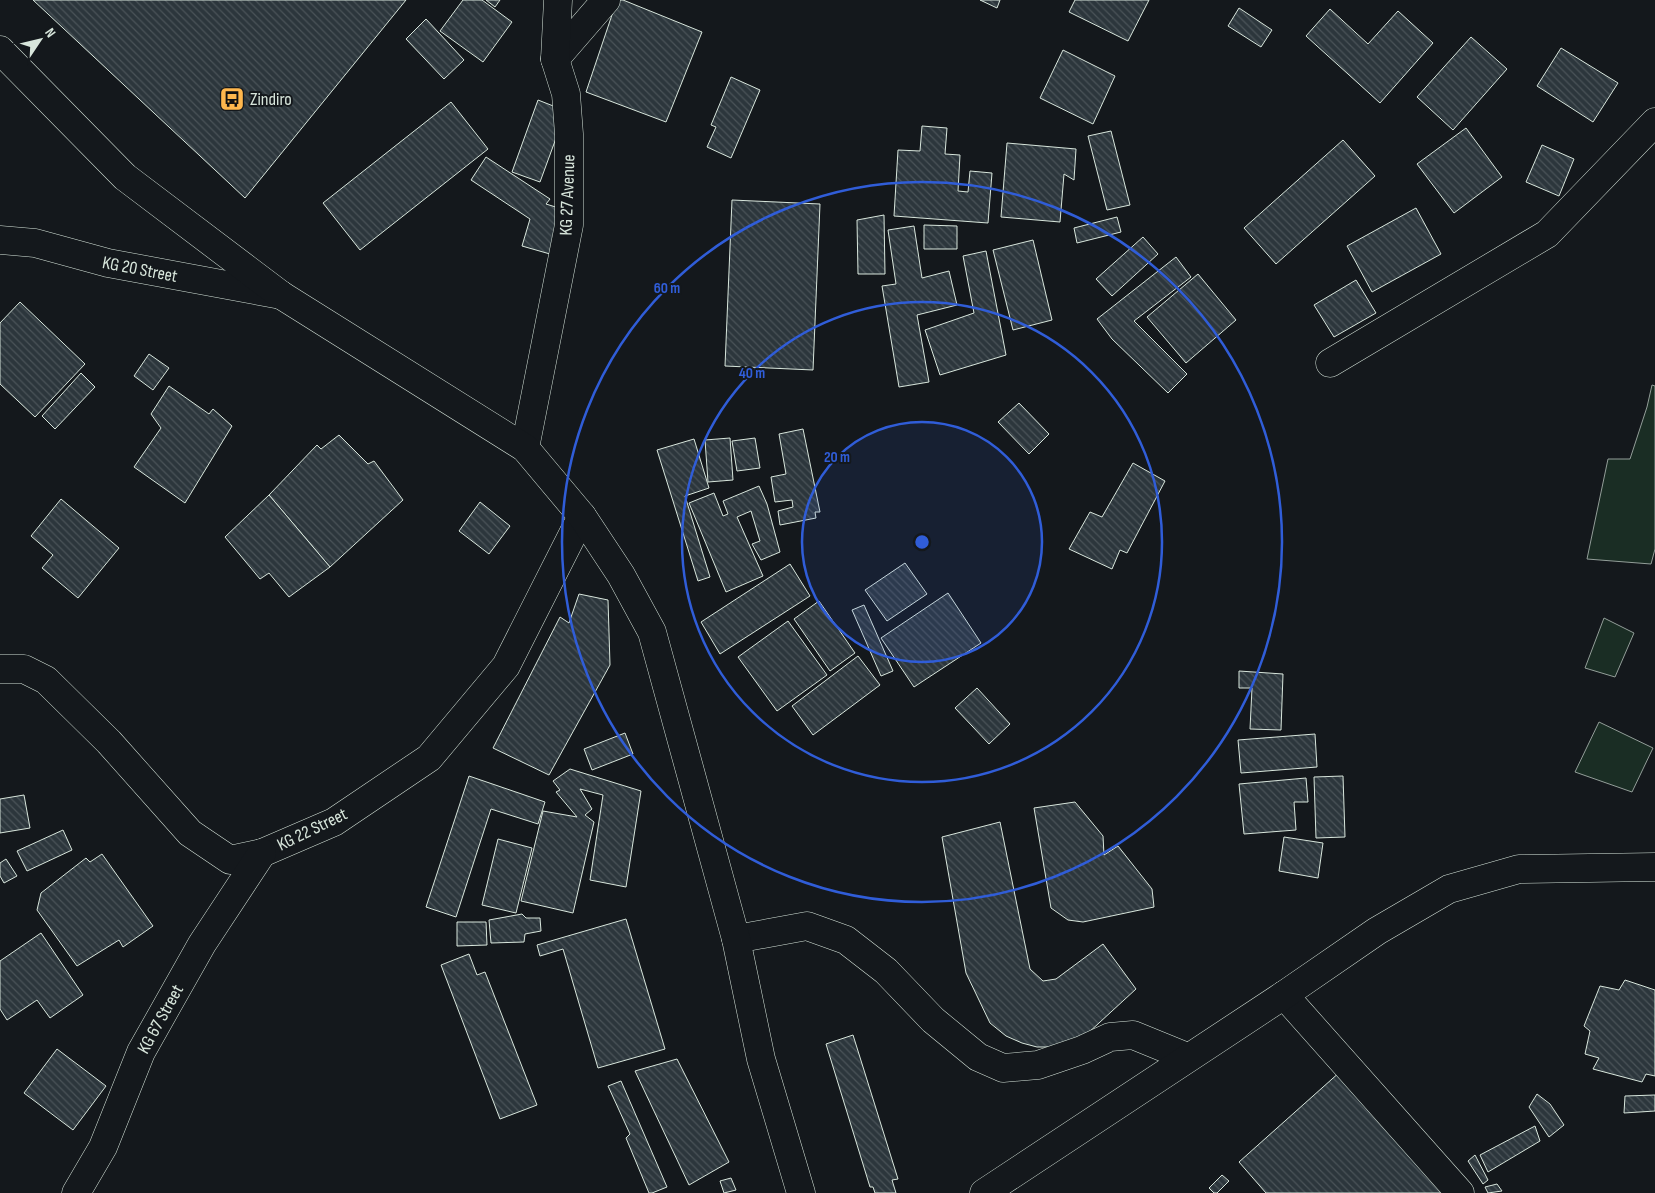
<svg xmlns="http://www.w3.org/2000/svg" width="1655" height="1193" font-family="'Sofia Sans Condensed',sans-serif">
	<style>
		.park { fill: #1a2d24; stroke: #939e99 }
		.building { fill: url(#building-back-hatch); stroke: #d8e6dc }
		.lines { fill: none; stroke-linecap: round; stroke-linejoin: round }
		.minor-casing { stroke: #d8e6dc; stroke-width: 29 }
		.major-casing { stroke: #d8e6dc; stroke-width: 29 }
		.minor { stroke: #14181c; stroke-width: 28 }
		.major { stroke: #14181c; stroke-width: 28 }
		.ring { fill: none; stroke: #305dd8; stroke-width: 2.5 }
		.labels { text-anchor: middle; stroke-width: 4; stroke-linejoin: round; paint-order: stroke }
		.poi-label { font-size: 18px; fill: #d8e6dc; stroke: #14181c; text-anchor: start }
		.street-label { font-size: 18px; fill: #d8e6dc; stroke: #14181c }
		.centre { fill: #305dd8; stroke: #14181c; stroke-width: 2.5 }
		.ring-label { font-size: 15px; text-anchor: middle; font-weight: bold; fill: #305dd8; stroke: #14181c; stroke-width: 4; stroke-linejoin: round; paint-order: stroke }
	</style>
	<defs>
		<pattern id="building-back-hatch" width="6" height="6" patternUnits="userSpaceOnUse" patternTransform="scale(1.25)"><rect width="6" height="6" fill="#2c363c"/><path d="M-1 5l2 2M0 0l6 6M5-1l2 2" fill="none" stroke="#4a5358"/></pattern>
	</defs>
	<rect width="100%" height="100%" fill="#14181c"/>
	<g class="park">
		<path d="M 1652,385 L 1655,386 L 1655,549 L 1651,564 L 1587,559 L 1608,459 L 1630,459 L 1647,407 Z"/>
		<path d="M 1604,618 L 1634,633 L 1615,677 L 1585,668 Z"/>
		<path d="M 1599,722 L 1653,748 L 1632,792 L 1575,772 Z"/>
	</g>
	<g class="building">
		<path d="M 33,0 L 406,0 L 245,198 Z"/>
		<path d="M 463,0 L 482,0 L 512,22 L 483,62 L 440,31 Z"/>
		<path d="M 486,0 L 500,0 L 495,7 Z"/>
		<path d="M 617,0 L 623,0 L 702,32 L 666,122 L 586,92 Z"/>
		<path d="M 980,0 L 1000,0 L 997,8 Z"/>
		<path d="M 1075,0 L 1149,0 L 1128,41 L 1069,12 Z"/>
		<path d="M 1239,8 L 1272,30 L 1261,47 L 1228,26 Z"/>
		<path d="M 1330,9 L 1368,44 L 1398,11 L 1433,43 L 1380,103 L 1306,36 Z"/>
		<path d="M 426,19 L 464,60 L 444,79 L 406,39 Z"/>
		<path d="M 1471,37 L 1507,69 L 1453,130 L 1417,97 Z"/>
		<path d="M 1561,48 L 1618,83 L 1593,122 L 1537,86 Z"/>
		<path d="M 1063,50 L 1115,76 L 1093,124 L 1040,98 Z"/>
		<path d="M 731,77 L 760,90 L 731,158 L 707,147 L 716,127 L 711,125 Z"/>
		<path d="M 538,100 L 566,111 L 540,182 L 512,172 Z"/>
		<path d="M 451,102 L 488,149 L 360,250 L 323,203 Z"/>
		<path d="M 922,126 L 947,128 L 945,154 L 960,155 L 958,191 L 968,192 L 970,171 L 992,173 L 988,223 L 894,216 L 898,150 L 920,151 Z"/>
		<path d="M 1466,128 L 1502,177 L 1454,213 L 1417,164 Z"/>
		<path d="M 1111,131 L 1130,205 L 1107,210 L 1088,136 Z"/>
		<path d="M 1343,140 L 1375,176 L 1276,264 L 1244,228 Z"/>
		<path d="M 1007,143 L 1076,149 L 1074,180 L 1064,174 L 1060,222 L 1001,217 Z"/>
		<path d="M 1542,145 L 1574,159 L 1559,196 L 1526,182 Z"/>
		<path d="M 486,157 L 550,199 L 546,204 L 562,209 L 550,254 L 522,246 L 530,219 L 471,180 Z"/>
		<path d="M 732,200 L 820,204 L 813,370 L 725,366 Z"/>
		<path d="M 1416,208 L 1441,254 L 1372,292 L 1347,246 Z"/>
		<path d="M 884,215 L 885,274 L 858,274 L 857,220 Z"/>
		<path d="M 1117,217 L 1121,232 L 1077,243 L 1074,228 Z"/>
		<path d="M 924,225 L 957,226 L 957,249 L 924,249 Z"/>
		<path d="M 914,226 L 922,278 L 949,271 L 957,305 L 917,315 L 929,382 L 899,387 L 882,286 L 896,284 L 888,230 Z"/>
		<path d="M 1143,237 L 1158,254 L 1112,296 L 1096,279 Z"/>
		<path d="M 1033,240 L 1052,320 L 1013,330 L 993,250 Z"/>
		<path d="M 986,251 L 1006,355 L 940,375 L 925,330 L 974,313 L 963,256 Z"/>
		<path d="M 1176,257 L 1191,277 L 1134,321 L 1187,374 L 1168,393 L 1112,339 L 1097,319 Z"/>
		<path d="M 1198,274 L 1236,320 L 1186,363 L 1147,317 Z"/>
		<path d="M 1356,280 L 1376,313 L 1334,337 L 1314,305 Z"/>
		<path d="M 20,302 L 85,364 L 35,417 L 0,384 L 0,323 Z"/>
		<path d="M 149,354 L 169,368 L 153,390 L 134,376 Z"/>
		<path d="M 81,373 L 95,387 L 55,429 L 42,416 Z"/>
		<path d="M 169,386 L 209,414 L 213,409 L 232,426 L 185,503 L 134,467 L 161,428 L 151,414 Z"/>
		<path d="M 1019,403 L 1049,434 L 1029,454 L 998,422 Z"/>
		<path d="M 803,429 L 820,512 L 815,512 L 816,518 L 780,525 L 778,511 L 793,507 L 792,500 L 775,502 L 771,477 L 786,474 L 779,434 Z"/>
		<path d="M 339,435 L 368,464 L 374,461 L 403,500 L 330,567 L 269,495 L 317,445 L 321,449 Z"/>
		<path d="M 730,438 L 733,480 L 708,482 L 705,440 Z"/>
		<path d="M 755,438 L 760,468 L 737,471 L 732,441 Z"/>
		<path d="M 694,439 L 709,488 L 685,496 L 710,577 L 698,581 L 657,450 Z"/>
		<path d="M 1133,463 L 1165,481 L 1127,553 L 1120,550 L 1112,569 L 1069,549 L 1090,512 L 1102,517 Z"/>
		<path d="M 759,486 L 767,504 L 780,552 L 761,560 L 752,544 L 760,541 L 751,511 L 737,517 L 763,576 L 726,592 L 689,503 L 714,493 L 723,516 L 728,514 L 723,501 Z"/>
		<path d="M 269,495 L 330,567 L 289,597 L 269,573 L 260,579 L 225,537 Z"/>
		<path d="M 61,499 L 119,548 L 78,598 L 42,568 L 53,555 L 31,536 Z"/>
		<path d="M 480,502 L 510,526 L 489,554 L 459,531 Z"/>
		<path d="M 905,563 L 927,594 L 887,621 L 865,590 Z"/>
		<path d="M 790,564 L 810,596 L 720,654 L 701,622 Z"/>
		<path d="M 948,593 L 981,643 L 914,687 L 881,638 Z"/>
		<path d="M 579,594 L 608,600 L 610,665 L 549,775 L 493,748 L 560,617 L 569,623 Z"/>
		<path d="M 819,601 L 855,653 L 830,671 L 794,619 Z"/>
		<path d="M 864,605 L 893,671 L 881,676 L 852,610 Z"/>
		<path d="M 788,621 L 827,675 L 777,711 L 738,657 Z"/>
		<path d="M 858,656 L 880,685 L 813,735 L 792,706 Z"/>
		<path d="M 1239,671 L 1283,674 L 1281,730 L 1250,729 L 1252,688 L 1239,688 Z"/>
		<path d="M 977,688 L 1010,724 L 989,744 L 955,708 Z"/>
		<path d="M 625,733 L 633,754 L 592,770 L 584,749 Z"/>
		<path d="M 1315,734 L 1317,767 L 1241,773 L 1238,740 Z"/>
		<path d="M 570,769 L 641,791 L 626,887 L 590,880 L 603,795 L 580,789 L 592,809 L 585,815 L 594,822 L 573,913 L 521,901 L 543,811 L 577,817 L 556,792 L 560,790 L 553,781 Z"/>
		<path d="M 469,776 L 545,802 L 538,824 L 491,809 L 456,917 L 426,907 Z"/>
		<path d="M 1343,776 L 1345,837 L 1316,838 L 1314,777 Z"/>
		<path d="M 1306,778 L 1308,802 L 1294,802 L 1296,830 L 1244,834 L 1239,784 Z"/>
		<path d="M 24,795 L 30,828 L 0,833 L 0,799 Z"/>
		<path d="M 1075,802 L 1103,836 L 1104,855 L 1118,846 L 1152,889 L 1154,907 L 1083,922 L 1068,920 L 1051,908 L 1034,808 Z"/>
		<path d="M 1000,822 L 1030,969 L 1043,981 L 1056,979 L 1103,944 L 1136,989 L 1087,1034 L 1053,1047 L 1037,1047 L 1022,1043 L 1006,1036 L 990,1023 L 966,973 L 942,837 Z"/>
		<path d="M 63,830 L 72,850 L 27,871 L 17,851 Z"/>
		<path d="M 1284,837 L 1323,843 L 1318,878 L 1279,871 Z"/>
		<path d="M 498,839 L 532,848 L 516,913 L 482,905 Z"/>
		<path d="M 102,854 L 153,926 L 123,947 L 119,940 L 77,966 L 37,910 L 41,893 L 86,858 L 90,862 Z"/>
		<path d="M 6,859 L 17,876 L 4,883 L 0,876 L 0,863 Z"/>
		<path d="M 522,914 L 526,918 L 540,918 L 541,931 L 525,934 L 524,942 L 491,943 L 489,920 Z"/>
		<path d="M 626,919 L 665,1049 L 598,1068 L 563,949 L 540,956 L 537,945 Z"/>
		<path d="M 457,922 L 486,922 L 487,945 L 457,946 Z"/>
		<path d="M 41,933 L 83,995 L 50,1018 L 37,1000 L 7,1020 L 0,1009 L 0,961 Z"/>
		<path d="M 469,954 L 477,975 L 485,972 L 537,1105 L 500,1119 L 441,965 Z"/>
		<path d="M 1625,980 L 1655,990 L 1655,1076 L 1646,1074 L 1642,1082 L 1593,1069 L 1599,1058 L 1585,1054 L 1590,1031 L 1584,1026 L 1600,986 L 1619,990 Z"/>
		<path d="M 853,1035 L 898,1179 L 892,1180 L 896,1193 L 875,1193 L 873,1187 L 870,1187 L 826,1044 Z"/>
		<path d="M 57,1049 L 106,1086 L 73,1130 L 24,1093 Z"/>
		<path d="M 677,1059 L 729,1162 L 689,1185 L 635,1071 Z"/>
		<path d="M 1341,1071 L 1449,1186 L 1440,1193 L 1266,1193 L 1239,1162 Z"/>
		<path d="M 621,1081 L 667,1187 L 652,1193 L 649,1193 L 626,1138 L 630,1134 L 608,1086 Z"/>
		<path d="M 1537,1094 L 1550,1104 L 1564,1125 L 1549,1137 L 1529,1107 Z"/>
		<path d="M 1655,1095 L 1655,1111 L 1624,1113 L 1625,1096 Z"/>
		<path d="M 1535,1126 L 1540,1141 L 1488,1172 L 1480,1155 Z"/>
		<path d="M 1475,1155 L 1488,1180 L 1483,1184 L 1468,1161 Z"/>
		<path d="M 1222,1175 L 1229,1181 L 1217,1193 L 1214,1193 L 1209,1188 Z"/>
		<path d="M 731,1178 L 736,1190 L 724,1193 L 720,1181 Z"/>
		<path d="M 1497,1184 L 1502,1191 L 1488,1193 L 1485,1187 Z"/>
	</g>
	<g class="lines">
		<defs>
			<g id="minor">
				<path d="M 555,59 L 606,0"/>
				<path d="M 0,240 L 35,243 L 108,263 L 281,295"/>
				<path d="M 1330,363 L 1547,234 L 1655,122"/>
				<path d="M 525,448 L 569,225 L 569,134 L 566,94 L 555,59 L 558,0"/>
				<path d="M 0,669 L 24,669 L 46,680 L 109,742 L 190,833 L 230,860 L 262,853 L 334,822 L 429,758 L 506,666 L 582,516"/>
				<path d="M 736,939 L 807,926 L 846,940 L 886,971 L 933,1020 L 978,1057 L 1003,1068 L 1038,1065 L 1082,1050 L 1110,1037 L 1133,1035 L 1187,1057"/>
				<path d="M 1284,995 L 1460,1193"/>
				<path d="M 76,1193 L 103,1147 L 141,1052 L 202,944 L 262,853"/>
			</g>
			<g id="major">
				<path d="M 0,50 L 125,177 L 281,295 L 525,448 L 582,516 L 621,575 L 652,632 L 736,939 L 761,1059 L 801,1193"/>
				<path d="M 984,1193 L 1284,995 L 1377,931 L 1449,889 L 1519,869 L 1655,867"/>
			</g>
		</defs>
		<use href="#minor" class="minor-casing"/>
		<use href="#major" class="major-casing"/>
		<use href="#minor" class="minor"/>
		<use href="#major" class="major"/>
	</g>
	<circle cx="922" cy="542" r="120" fill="#305dd8" fill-opacity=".12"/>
	<g class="ring">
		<circle cx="922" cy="542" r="120"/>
		<circle cx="922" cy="542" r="240"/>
		<circle cx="922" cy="542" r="360"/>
	</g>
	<defs>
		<symbol id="bus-square" viewBox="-11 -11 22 22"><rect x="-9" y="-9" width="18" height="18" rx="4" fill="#ffb74d" stroke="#14181c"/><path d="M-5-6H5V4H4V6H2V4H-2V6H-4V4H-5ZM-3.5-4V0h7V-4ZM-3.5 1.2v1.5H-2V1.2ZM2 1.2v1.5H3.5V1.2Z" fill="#111"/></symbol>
	</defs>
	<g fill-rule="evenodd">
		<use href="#bus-square" x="218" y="85" width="28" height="28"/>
	</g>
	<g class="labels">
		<g class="poi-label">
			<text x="250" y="105">Zindiro</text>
		</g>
		<g class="street-label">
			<text transform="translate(567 195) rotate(-88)" y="6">KG 27 Avenue</text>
			<text transform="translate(140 269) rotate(11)" y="6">KG 20 Street</text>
			<text transform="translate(312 829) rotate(-26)" y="6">KG 22 Street</text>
			<text transform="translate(160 1019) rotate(-61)" y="6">KG 67 Street</text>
		</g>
	</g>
	<circle cx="922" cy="542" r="8" class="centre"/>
	<g class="ring-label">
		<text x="667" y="293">60 m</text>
		<text x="752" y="378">40 m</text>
		<text x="837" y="462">20 m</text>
	</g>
	<g transform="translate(40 40) rotate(55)" stroke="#14181c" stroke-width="4" paint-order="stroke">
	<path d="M0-4L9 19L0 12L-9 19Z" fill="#d8e6dc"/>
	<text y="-8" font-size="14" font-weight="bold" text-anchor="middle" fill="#d8e6dc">N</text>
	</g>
</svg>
